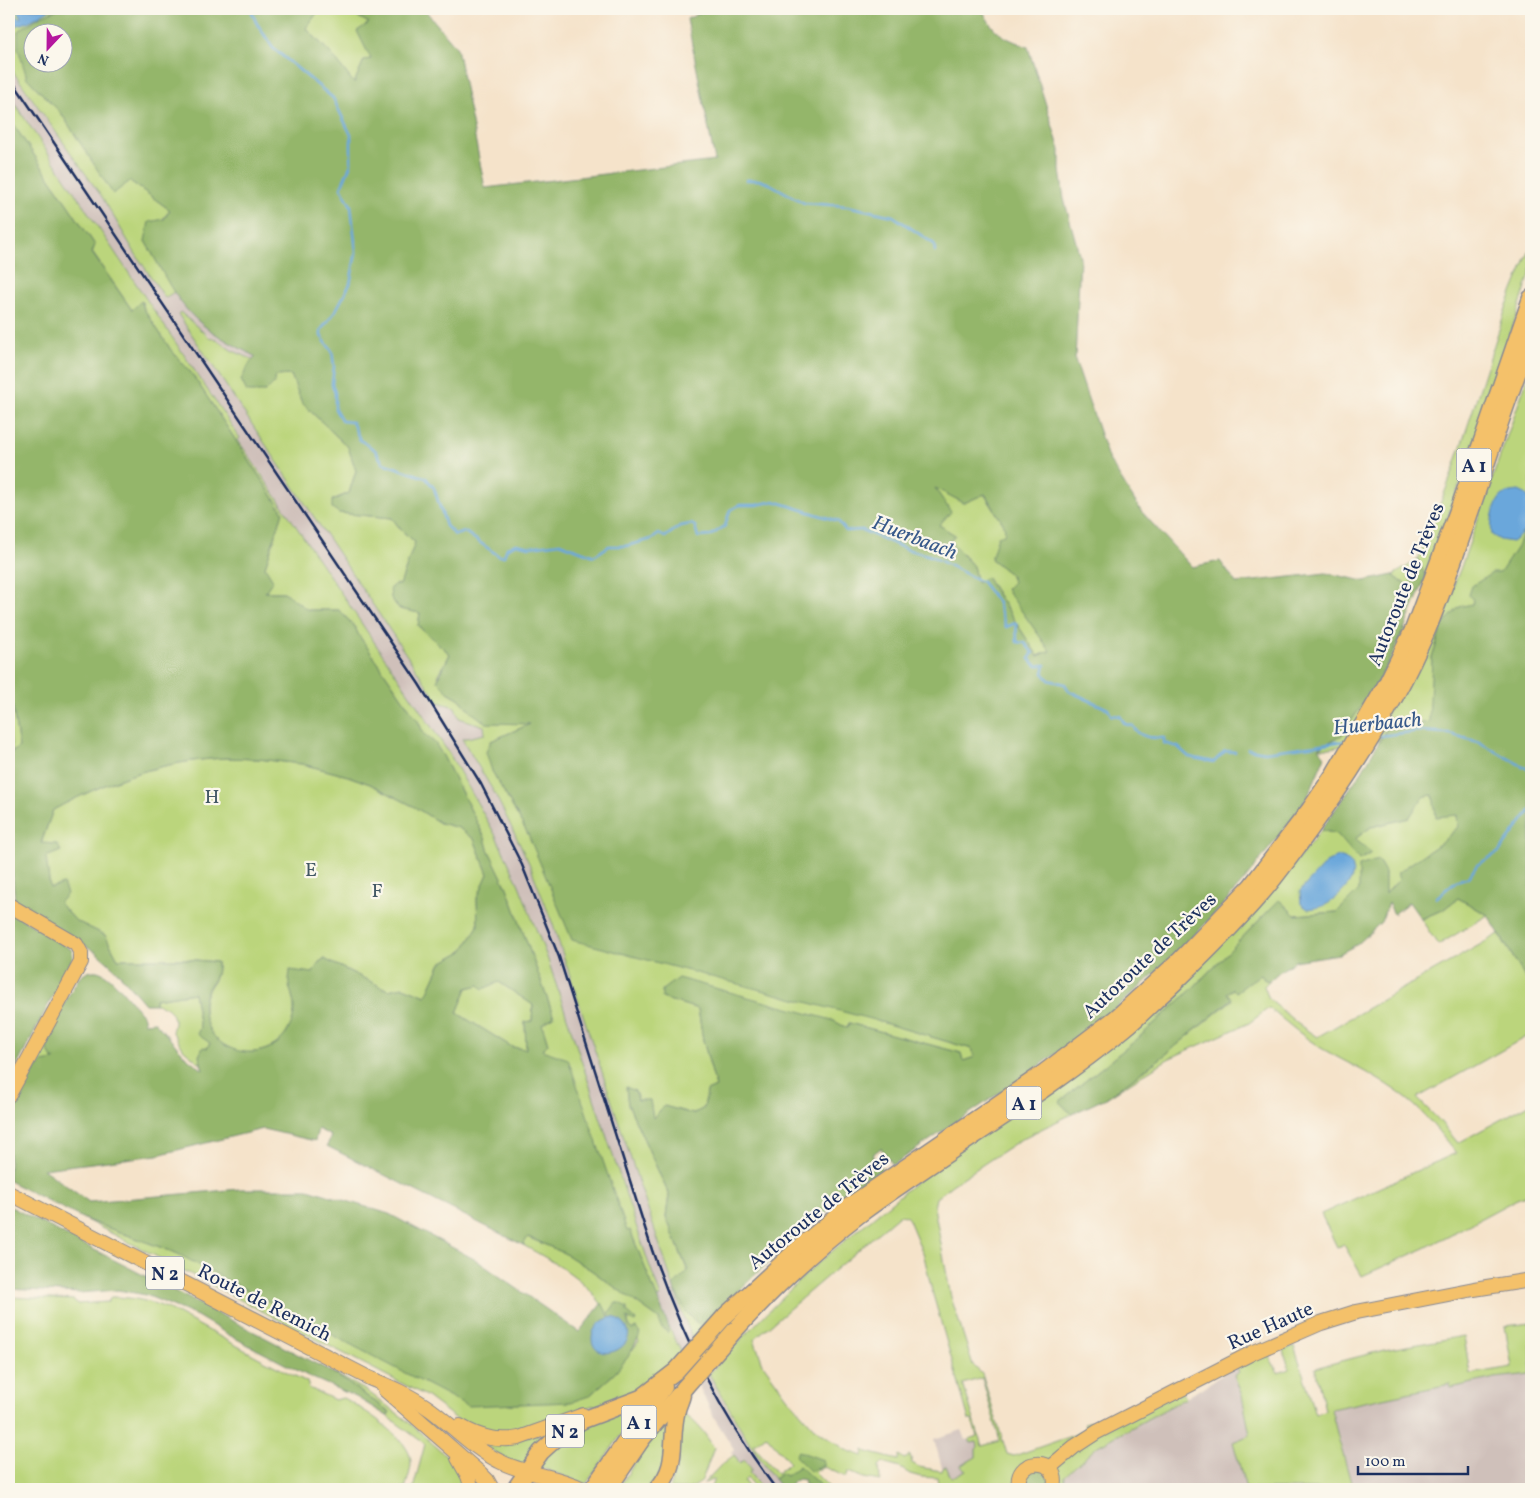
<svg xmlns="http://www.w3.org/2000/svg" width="1540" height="1498" font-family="Vollkorn,serif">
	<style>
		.industrial { fill: #cfc0ba }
		.green { fill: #bbd57b; stroke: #6b826c; fill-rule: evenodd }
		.forest { fill: #94b66b; stroke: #587264; fill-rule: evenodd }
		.water { fill: #6aa7db; stroke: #426b9c }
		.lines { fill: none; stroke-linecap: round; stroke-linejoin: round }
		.stream { stroke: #6aa7db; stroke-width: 2.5 }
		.major-casing { stroke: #888994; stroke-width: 16 }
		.highway-casing { stroke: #888994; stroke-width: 19 }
		.major { stroke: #f4c16a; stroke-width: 14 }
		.highway { stroke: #f4c16a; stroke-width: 16 }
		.rail { stroke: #1b2f5e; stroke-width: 2.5 }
		.highway-bridge-casing { stroke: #888994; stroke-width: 19; stroke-linecap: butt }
		.highway-bridge { stroke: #f4c16a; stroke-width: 16 }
		.labels { text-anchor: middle; stroke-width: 4.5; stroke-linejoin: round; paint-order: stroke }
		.shield { fill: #fbf7ec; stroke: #5e6b89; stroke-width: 1 }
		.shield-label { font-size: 19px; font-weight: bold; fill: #1b2f5e }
		.street-label { font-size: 20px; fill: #1b2f5e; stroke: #fbf7ec }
		.park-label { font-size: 20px; fill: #435865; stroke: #fbf7ec }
		.water-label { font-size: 21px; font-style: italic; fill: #37598a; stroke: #fbf7ec }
	</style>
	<rect width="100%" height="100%" fill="#fbf7ec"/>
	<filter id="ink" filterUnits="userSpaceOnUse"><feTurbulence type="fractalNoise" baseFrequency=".02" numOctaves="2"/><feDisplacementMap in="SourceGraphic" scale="10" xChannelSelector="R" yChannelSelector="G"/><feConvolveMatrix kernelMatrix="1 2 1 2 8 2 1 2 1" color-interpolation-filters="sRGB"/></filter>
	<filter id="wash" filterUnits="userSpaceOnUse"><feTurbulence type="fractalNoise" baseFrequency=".0096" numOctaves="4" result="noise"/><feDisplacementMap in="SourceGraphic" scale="20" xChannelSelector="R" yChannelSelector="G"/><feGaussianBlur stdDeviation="1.12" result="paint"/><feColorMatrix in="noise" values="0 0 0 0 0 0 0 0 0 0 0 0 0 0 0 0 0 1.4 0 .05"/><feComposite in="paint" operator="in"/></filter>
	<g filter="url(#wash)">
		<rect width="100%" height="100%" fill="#f5e3ca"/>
		<g class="industrial">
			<path d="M 9,66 L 102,197 L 135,253 L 166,297 L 174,292 L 191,314 L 214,332 L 256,357 L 254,360 L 231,350 L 192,324 L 180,312 L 178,313 L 438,702 L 455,707 L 459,718 L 484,726 L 485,734 L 463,740 L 495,794 L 529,863 L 552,922 L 683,1315 L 709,1374 L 729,1411 L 750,1444 L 782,1489 L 762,1489 L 749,1471 L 745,1460 L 739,1463 L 732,1453 L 734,1449 L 715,1419 L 660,1307 L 657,1298 L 661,1296 L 648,1261 L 534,921 L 519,885 L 449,753 L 238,439 L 240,437 L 9,95 Z"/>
			<path d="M 1236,1366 L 1239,1372 L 1234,1375 L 1242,1396 L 1250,1435 L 1233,1442 L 1246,1489 L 1064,1489 L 1065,1477 L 1098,1446 L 1186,1398 Z"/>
			<path d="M 1531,1374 L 1531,1489 L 1353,1489 L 1331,1409 L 1450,1384 L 1451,1388 L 1495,1378 Z"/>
			<path d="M 962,1430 L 966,1440 L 969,1439 L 971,1443 L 976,1441 L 978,1447 L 977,1454 L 976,1457 L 960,1466 L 966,1470 L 951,1478 L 946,1467 L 942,1468 L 934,1439 Z"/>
		</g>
		<g class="green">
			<path d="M 9,9 L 58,9 L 39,17 L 18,31 L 27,78 L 61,113 L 113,193 L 130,181 L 170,210 L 145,241 L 174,292 L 165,298 L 135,253 L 102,197 L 9,66 Z"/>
			<path d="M 320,9 L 344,9 L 369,23 L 371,60 L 364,60 L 354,84 L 333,56 L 306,28 Z"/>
			<path d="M 9,95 L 240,438 L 238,440 L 449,753 L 496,836 L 519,885 L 547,957 L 648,1261 L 661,1297 L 657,1298 L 630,1230 L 627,1231 L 606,1174 L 541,1050 L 548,1044 L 542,1024 L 554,1017 L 507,888 L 488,849 L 485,838 L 443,756 L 424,734 L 418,721 L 358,634 L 355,627 L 339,610 L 307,610 L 284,592 L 264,592 L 265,567 L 283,512 L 192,374 L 171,350 L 144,309 L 142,301 L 132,310 L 92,252 L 95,245 L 9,118 Z"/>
			<path d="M 1531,247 L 1531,272 L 1463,475 L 1426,577 L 1413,572 L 1410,588 L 1393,575 L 1418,560 L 1453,471 L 1507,305 Z"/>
			<path d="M 180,312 L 209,337 L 216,339 L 231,350 L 254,360 L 276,376 L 291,375 L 302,403 L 348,447 L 356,470 L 349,493 L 332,500 L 339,513 L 392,518 L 402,531 L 415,542 L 400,585 L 399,609 L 420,613 L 418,626 L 450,654 L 438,676 L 448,692 L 460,699 L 470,711 L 532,723 L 491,741 L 492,771 L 528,834 L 874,1020 L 972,1049 L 975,1057 L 963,1061 L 961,1053 L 849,1023 L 847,1028 L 832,1020 L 662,998 L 698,1009 L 703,1040 L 716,1087 L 707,1091 L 704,1108 L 693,1114 L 664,1106 L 653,1119 L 637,1100 L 635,1091 L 626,1088 L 628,1104 L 669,1195 L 666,1217 L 688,1272 L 686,1312 L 701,1328 L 692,1338 L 683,1315 L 552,922 L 529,863 L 495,794 L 462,739 L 485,734 L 484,726 L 459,718 L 455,707 L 438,702 L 178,314 Z"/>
			<path d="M 1531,368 L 1531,514 L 1519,544 L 1500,574 L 1473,600 L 1472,604 L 1442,626 L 1432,658 L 1430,722 L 1387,728 L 1379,740 L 1330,748 L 1318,748 L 1341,736 L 1378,682 L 1404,629 L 1435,633 L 1461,567 Z"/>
			<path d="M 934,487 L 964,503 L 984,494 L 1004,525 L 1006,531 L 991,559 L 1010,574 L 1014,582 L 1006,589 L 1051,651 L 1038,656 L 987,578 L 977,584 L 973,566 L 949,540 L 954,535 L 939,525 Z"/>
			<path d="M 9,696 L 11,696 L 19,748 L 12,752 L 9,725 Z"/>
			<path d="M 226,758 L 258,759 L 302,764 L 348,776 L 370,784 L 413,806 L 440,823 L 459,828 L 474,839 L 488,874 L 477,898 L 478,926 L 463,951 L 441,963 L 426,996 L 403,987 L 388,990 L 324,959 L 319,962 L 313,973 L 289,986 C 320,1059 207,1079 204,1010 C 203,994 209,990 215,978 C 217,974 217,967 217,962 L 185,959 L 118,959 L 105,935 L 76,921 L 59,903 L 50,888 L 45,856 L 61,851 L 41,844 L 53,810 C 111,779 160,761 226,758 Z"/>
			<path d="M 1433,795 L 1457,815 L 1458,827 L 1441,843 L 1398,873 L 1399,880 L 1384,894 L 1385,872 L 1359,890 L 1337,912 L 1295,915 L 1279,900 L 1190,991 L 1136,1040 L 1059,1102 L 1072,1114 L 1023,1138 L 952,1185 L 936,1198 L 934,1207 L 951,1297 L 973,1365 L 982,1374 L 1007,1454 L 1014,1456 L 1074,1435 L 1086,1429 L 1084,1423 L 1108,1418 L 1167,1389 L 1174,1380 L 1186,1398 L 1098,1446 L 1065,1476 L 1064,1489 L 936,1489 L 938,1484 L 937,1478 L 921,1477 L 910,1474 L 900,1468 L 882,1463 L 879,1466 L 880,1481 L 864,1478 L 848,1472 L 846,1477 L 824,1467 L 814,1472 L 831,1489 L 824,1489 L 799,1466 L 786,1476 L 781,1474 L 774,1479 L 750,1444 L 709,1374 C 744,1335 780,1299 818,1263 L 1283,878 L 1321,830 L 1355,839 L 1371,827 L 1409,818 L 1423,796 ZM 899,1215 L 906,1216 L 909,1220 L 924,1256 L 932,1291 L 969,1420 L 972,1420 L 977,1436 L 969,1439 L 971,1443 L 977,1442 L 978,1447 L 976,1449 L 976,1457 L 960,1466 L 966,1470 L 951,1478 L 946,1466 L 942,1468 L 941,1471 L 919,1467 L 912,1463 L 910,1456 L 904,1459 L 899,1455 L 898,1460 L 867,1452 L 864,1450 L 863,1456 L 846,1450 L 813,1427 L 787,1397 L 763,1364 L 754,1339 ZM 982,1378 L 1000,1441 L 982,1446 L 963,1384 ZM 766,1435 L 790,1463 L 777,1473 L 753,1445 Z"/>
			<path d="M 1458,898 L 1488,915 L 1438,945 L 1421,919 L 1444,909 Z"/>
			<path d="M 1499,934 L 1531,987 L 1531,1034 L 1417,1098 L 1439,1120 L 1458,1143 L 1531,1103 L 1531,1194 L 1517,1199 L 1425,1248 L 1362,1276 L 1344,1245 L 1337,1247 L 1321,1214 L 1456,1153 C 1441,1135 1426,1114 1407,1099 C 1381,1078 1350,1065 1321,1048 C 1302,1036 1286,1022 1269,1008 L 1249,1023 L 1168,1059 L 1106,1098 L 1165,1055 L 1232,1000 L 1227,993 L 1233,989 L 1236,992 L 1261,973 L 1265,980 L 1269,981 L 1264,986 L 1269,999 L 1298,1024 L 1317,1037 Z"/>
			<path d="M 499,982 L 533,1005 L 532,1021 L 525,1022 L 526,1049 L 512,1047 L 457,1013 L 467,988 L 479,985 L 483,988 Z"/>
			<path d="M 194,993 L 200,1028 L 210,1043 L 207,1049 L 204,1047 L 199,1056 L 202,1065 L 184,1050 L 172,1031 C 178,1017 170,1005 155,1004 L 155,999 Z"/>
			<path d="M 43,1040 L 56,1060 L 31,1076 L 9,1116 L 9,1106 L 32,1064 Z"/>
			<path d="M 84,1219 L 176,1253 L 589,1396 L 615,1373 L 639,1341 L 629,1326 L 627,1312 L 609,1317 C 591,1281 557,1264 523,1245 L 527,1237 L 564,1253 L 591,1270 L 659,1319 L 668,1332 L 669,1327 L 681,1351 L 658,1379 L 622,1402 L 591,1406 L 550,1423 L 500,1435 L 463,1424 L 426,1396 Z"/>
			<path d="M 9,1297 L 74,1300 L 77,1304 L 108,1302 L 111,1297 C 132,1297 150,1301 169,1309 L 265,1361 L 307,1382 L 309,1388 L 335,1400 L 343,1398 C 362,1408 412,1439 411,1463 C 411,1471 407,1481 405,1489 L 9,1489 Z"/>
			<path d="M 1531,1323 L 1531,1374 L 1495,1378 L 1451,1388 L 1450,1384 L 1331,1409 L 1338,1437 L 1353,1489 L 1246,1489 L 1233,1442 L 1250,1435 L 1242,1396 L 1234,1375 L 1239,1372 L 1236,1366 L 1267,1352 L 1278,1373 L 1289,1369 L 1284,1350 L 1294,1346 L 1316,1414 L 1325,1410 L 1315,1368 L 1384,1350 L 1464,1336 L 1470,1374 L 1512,1367 L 1505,1326 Z"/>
			<path d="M 332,1372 L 367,1391 L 405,1419 L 457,1465 L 469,1489 L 413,1489 L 425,1444 L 387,1416 L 390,1412 Z"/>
			<path d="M 635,1405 L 639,1410 L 586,1484 L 539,1467 L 552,1451 L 582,1429 Z"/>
			<path d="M 685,1415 C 698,1423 706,1435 714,1448 L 702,1480 C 692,1492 683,1489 669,1489 L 678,1462 L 680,1418 Z"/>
			<path d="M 665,1422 L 668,1432 L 668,1458 L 650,1489 L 618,1489 L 632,1467 Z"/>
			<path d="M 547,1435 L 524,1465 L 506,1459 L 475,1439 Z"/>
			<path d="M 734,1455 L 739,1463 L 745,1460 L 752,1470 L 749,1472 L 762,1489 L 756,1489 L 747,1478 L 744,1481 L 750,1489 L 706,1489 L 711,1487 L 714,1479 L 703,1484 L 721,1465 Z"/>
		</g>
		<g class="forest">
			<path d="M 58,9 L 320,9 L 306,28 L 333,56 L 354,83 L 364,60 L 371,59 L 357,31 L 369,23 L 344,9 L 424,9 L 457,48 L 485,188 L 715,161 L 687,19 L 709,9 L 982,9 C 994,34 1003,37 1028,47 L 1060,150 L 1060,170 L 1064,199 L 1080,257 L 1075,360 L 1108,458 L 1141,511 L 1192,567 L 1220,561 L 1236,583 L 1326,573 L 1364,581 L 1393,575 L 1410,588 L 1413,572 L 1418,560 L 1426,577 L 1404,629 L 1378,682 L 1341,736 L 1318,748 L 1325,756 L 1308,796 L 1289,823 L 1243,882 L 1212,917 L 1176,954 L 1113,1011 L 1038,1067 L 893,1165 L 881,1148 L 872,1155 L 883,1171 C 815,1217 758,1270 701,1328 L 686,1312 L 673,1286 L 688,1271 L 666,1217 L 669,1195 L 628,1104 L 626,1087 L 635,1091 L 638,1100 L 650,1100 L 653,1118 L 664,1106 L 693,1114 L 704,1108 L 707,1091 L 716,1087 L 703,1040 L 698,1009 L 662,998 L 662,990 L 678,978 L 832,1020 L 847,1028 L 849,1023 L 961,1053 L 963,1061 L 975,1057 L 972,1049 L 874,1020 L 572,940 L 528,834 L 492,771 L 486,752 L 491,741 L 530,724 L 486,723 L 470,711 L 460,699 L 448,692 L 437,681 L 450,654 L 418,626 L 420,613 L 399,609 L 391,598 L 390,588 L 395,584 L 400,585 L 415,542 L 402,531 L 392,518 L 339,513 L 332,508 L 332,501 L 349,493 L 356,471 L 348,447 L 302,403 L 291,375 L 276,376 L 274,383 L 265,392 L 247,392 L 241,380 L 249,364 L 256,357 C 234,345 204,330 188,311 C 170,291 159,264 145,241 L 149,222 L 164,219 L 170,210 L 130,181 L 113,194 L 61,113 L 27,78 L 18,48 L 18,31 L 39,17 ZM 32,32 L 62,32 L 62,62 L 32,62 ZM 935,488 L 964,503 L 985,494 L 1004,525 L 1005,531 L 1004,534 L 998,536 L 991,559 L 1010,574 L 1013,582 L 1006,589 L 1050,651 L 1038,656 L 986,577 L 977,583 L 973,566 L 950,541 L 955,535 L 939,525 L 951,512 Z"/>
			<path d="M 9,118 L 95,245 L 92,253 L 132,310 L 141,301 L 144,309 L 171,350 L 192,374 L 283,512 L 265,567 L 273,580 L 265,592 L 284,592 L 308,610 L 339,610 L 355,627 L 358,634 L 418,721 L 424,734 L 435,743 L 443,756 L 485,838 L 488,849 L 507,888 L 554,1017 L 542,1024 L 548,1044 L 542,1050 L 568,1059 L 627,1231 L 630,1230 L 669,1327 L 668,1333 L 660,1326 L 659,1319 L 591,1270 L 564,1253 L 528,1237 L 523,1245 L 327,1146 L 331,1136 L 318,1129 L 315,1141 L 263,1129 L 157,1155 L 43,1169 L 89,1202 L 240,1189 L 308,1189 L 389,1214 L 476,1260 L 579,1332 L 602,1303 L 609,1316 L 610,1311 L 616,1303 L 620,1303 L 627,1308 L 627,1312 L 636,1320 L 635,1322 L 627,1318 L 629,1326 L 632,1330 L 636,1328 L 641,1333 L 628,1357 L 615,1373 L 589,1396 L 571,1402 L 468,1406 L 176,1253 L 84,1219 L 9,1181 L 9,1116 L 31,1076 L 42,1062 L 55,1060 L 51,1057 L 43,1040 L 79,978 C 84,974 89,970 97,971 C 111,973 134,1006 144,1017 L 144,1023 L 155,1022 L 186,1057 L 203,1070 L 199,1056 L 203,1047 L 207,1048 L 210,1043 L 197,1034 L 200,1028 L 194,993 L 155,999 L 155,1004 L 145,1004 L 115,969 L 96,952 L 15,902 L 9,836 L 10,814 L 9,755 L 19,747 L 11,696 L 9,696 ZM 226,758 L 258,759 L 302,764 L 348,776 L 370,784 L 413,806 L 440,823 L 459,828 L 474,839 L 488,874 L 477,898 L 478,926 L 463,951 L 441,963 L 426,996 L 403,987 L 388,990 L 324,959 L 319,962 L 313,973 L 290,970 C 290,975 288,981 289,985 C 289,989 292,993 292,996 C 295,1006 295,1017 290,1026 C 272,1069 205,1056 204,1009 C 203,1000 206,991 211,984 C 212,981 214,980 215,977 C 217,973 217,967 217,962 L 185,959 L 118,959 L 105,935 L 76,921 L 59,903 L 67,894 L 63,884 L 50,888 L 46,857 L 61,851 L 57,844 L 41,843 L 53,810 C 111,779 160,761 226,758 ZM 499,982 L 533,1005 L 532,1021 L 525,1022 L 526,1049 L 512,1047 L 457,1013 L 467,988 L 479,985 L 483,989 Z"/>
			<path d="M 1531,514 L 1531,987 L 1488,915 L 1458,898 L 1444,909 L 1421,919 L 1409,902 L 1394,914 L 1388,903 L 1381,922 L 1358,944 L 1339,954 L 1295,961 L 1279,972 L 1269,981 L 1265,980 L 1261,974 L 1236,992 L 1233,989 L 1227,993 L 1232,999 L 1165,1055 L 1106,1098 L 1072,1114 L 1059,1102 L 1136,1040 L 1190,991 L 1279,900 L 1295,915 L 1337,912 L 1359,890 L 1359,866 L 1378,860 L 1385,872 L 1385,894 L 1399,880 L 1397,873 L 1441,843 L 1458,827 L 1457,815 L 1436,817 L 1433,795 L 1423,797 L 1409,818 L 1371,827 L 1355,839 L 1372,853 L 1359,860 L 1337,834 L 1321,830 L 1362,771 L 1387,728 L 1429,722 L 1432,658 L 1442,626 L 1459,607 L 1472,604 L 1473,600 L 1469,595 L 1472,586 L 1492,573 L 1500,573 L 1519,544 Z"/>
			<path d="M 9,911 L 72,950 L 73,957 L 9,1081 Z"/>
			<path d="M 9,1206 L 332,1372 L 390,1412 L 387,1416 L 356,1397 L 308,1376 L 229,1335 L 197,1316 L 146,1295 L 118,1290 L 79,1293 L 9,1289 Z"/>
			<path d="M 798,1451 L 823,1460 L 823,1466 L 810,1471 L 795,1456 Z"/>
			<path d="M 799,1466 L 824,1489 L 814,1489 L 804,1484 L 805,1480 L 798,1479 L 792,1482 L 789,1489 L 782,1489 L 774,1479 L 781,1473 L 786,1476 Z"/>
			<path d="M 1039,1469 L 1049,1477 L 1048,1489 L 1026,1489 L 1025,1476 L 1028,1473 Z"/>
		</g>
		<g class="water">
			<path d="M 17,9 L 51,9 C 40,14 20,31 9,23 L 9,10 L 13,15 L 20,18 L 21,17 Z"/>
			<path d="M 1519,491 L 1527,495 C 1535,515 1530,530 1512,542 L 1500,540 L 1492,535 C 1490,525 1493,506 1500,498 C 1504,492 1512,492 1519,491 Z"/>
			<path d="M 1338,857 C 1372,864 1341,899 1323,906 C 1319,908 1313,908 1308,909 L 1301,904 L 1300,891 L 1326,863 Z"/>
			<path d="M 614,1317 C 653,1337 602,1368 593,1344 C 588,1330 602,1318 614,1317 Z"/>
		</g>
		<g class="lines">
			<g class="stream">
				<path d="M 248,9 L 251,10 L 256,22 L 273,48 L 333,98 L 351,135 L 351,164 L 341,187 L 351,206 L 356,252 L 350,284 L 335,312 L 321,330 L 321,336 L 332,351 L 334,366 L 332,384 L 335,393 L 335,409 L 342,421 L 352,422 L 360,440 L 375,450 L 383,463 L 426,478 L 434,488 L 446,526 L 455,535 L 465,532 L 499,556 L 504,556 L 507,548 L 516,544 L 530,547 L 560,543 L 594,556 L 609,546 L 626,546 L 652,539 L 659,534 L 665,537 L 680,526 L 691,524 L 695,526 L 698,537 L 710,536 L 725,526 L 730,510 L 740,505 L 757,505 L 774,501 L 838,521 L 846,531 L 862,530 L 906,549 L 931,556 L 982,582 L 997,601 L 1006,627 L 1016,623 L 1017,642 L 1025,643 L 1033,653 L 1029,659 L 1037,666 L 1045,665 L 1043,673 L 1049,680 L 1065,684 L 1069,691 L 1108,709 L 1111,715 L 1120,716 L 1125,724 L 1133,726 C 1139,738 1152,738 1164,738 L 1164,743 L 1178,747 L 1189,757 L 1214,762 L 1225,751 L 1235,752"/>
				<path d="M 746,180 L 759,180 L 770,184 L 804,203 L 847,206 L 893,216 L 934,244 L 935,251"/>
				<path d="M 1380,736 L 1418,731 L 1446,733 L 1479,742 L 1531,771"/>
				<path d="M 1248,749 L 1265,752 L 1345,741"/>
				<path d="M 1436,898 L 1456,881 L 1469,877 L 1477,865 L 1499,852 L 1531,810"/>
			</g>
		</g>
	</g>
	<g filter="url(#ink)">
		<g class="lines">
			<defs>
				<g id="major">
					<path d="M 9,905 L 76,944 L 81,953 L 81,962 L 9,1095"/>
					<path d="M 9,1193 L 369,1378 C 391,1387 412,1396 431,1410 C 454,1427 473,1448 499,1461 C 525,1475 556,1475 583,1489"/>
					<path d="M 385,1390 L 480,1473 L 487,1480 L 492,1489"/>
					<path d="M 460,1426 C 479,1437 497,1442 519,1438 L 583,1415"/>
					<path d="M 458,1458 L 468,1476 L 472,1489"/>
					<path d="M 1049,1468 L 1074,1447 L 1097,1432 L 1252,1353 L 1321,1323 L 1356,1312 L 1474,1289 L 1531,1280"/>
					<path d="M 547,1489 L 567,1489"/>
					<path d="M 1020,1489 C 1010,1458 1062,1453 1054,1489"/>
				</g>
				<g id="highway">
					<path d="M 725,1316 L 801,1246 L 852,1204 L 1042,1074 L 1116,1018 L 1179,961 L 1251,886 L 1310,809 L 1334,774 L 1386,685 L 1413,630 L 1460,505 L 1531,298"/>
					<path d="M 735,1330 C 773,1289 815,1248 860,1214 C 947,1150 1041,1097 1124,1029 C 1139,1017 1153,1002 1168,989 C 1200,959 1231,928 1260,895 C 1276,877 1290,857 1304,838 C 1352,773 1396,703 1428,628 C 1467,533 1493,433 1531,337"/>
					<path d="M 515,1489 L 541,1452 L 562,1433 L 583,1420 L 641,1398 L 676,1371"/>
					<path d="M 592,1489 L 664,1387"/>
					<path d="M 608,1489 L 642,1439 L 685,1387"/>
					<path d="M 657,1489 C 680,1465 669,1439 677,1410 C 678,1405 681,1400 682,1395"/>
				</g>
			</defs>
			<use href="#major" class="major-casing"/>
			<use href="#highway" class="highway-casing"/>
			<use href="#major" class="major"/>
			<use href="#highway" class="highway"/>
			<path class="rail" d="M 9,76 L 419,684 L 481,784 L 522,865 L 559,957 L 652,1250 C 683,1339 720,1414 776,1489"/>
			<defs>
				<g id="highway-bridge">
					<path d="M 676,1371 L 725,1316"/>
					<path d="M 685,1387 L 735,1330"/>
				</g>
			</defs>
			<use href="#highway-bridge" class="highway-bridge-casing"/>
			<use href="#highway-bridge" class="highway-bridge"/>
		</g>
	</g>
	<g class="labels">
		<g class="shield">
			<rect x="1456.5" y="448.5" width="35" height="33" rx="4"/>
			<rect x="1006.5" y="1086.5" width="35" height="33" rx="4"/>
			<rect x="146" y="1256.5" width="38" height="33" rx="4"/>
			<rect x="621.5" y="1405.5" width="35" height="33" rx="4"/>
			<rect x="546" y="1414.5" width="38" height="33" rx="4"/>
		</g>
		<g class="shield-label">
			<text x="1474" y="472">A 1</text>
			<text x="1024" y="1110">A 1</text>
			<text x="165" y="1280">N 2</text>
			<text x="639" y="1429">A 1</text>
			<text x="565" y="1438">N 2</text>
		</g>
		<g class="street-label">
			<text transform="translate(1405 584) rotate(-68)" y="7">Autoroute de Trèves</text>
			<text transform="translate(1149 955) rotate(-43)" y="7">Autoroute de Trèves</text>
			<text transform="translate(818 1210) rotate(-39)" y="7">Autoroute de Trèves</text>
			<text transform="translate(265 1302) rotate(27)" y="7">Route de Remich</text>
			<text transform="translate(1270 1325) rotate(-24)" y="7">Rue Haute</text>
		</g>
		<g class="park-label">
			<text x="212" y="803">H</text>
			<text x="311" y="876">E</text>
			<text x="377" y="897">F</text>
		</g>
		<g class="water-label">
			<text transform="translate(915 537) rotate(21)" y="7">Huerbaach</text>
			<text transform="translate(1377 723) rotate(-6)" y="7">Huerbaach</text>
		</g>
	</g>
	<rect width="1540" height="1498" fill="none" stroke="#fbf7ec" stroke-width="30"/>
	<g transform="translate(48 48) rotate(202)"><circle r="24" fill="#fbf7ec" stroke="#a1a7b3"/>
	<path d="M0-4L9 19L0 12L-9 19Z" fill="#b5179e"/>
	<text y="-8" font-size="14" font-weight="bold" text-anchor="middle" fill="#1b2f5e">N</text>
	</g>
	<path d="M1358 1466v8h110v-8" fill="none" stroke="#1b2f5e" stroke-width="2.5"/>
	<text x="1365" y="1466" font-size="15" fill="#1b2f5e" stroke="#fbf7ec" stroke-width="4" paint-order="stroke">100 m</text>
</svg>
